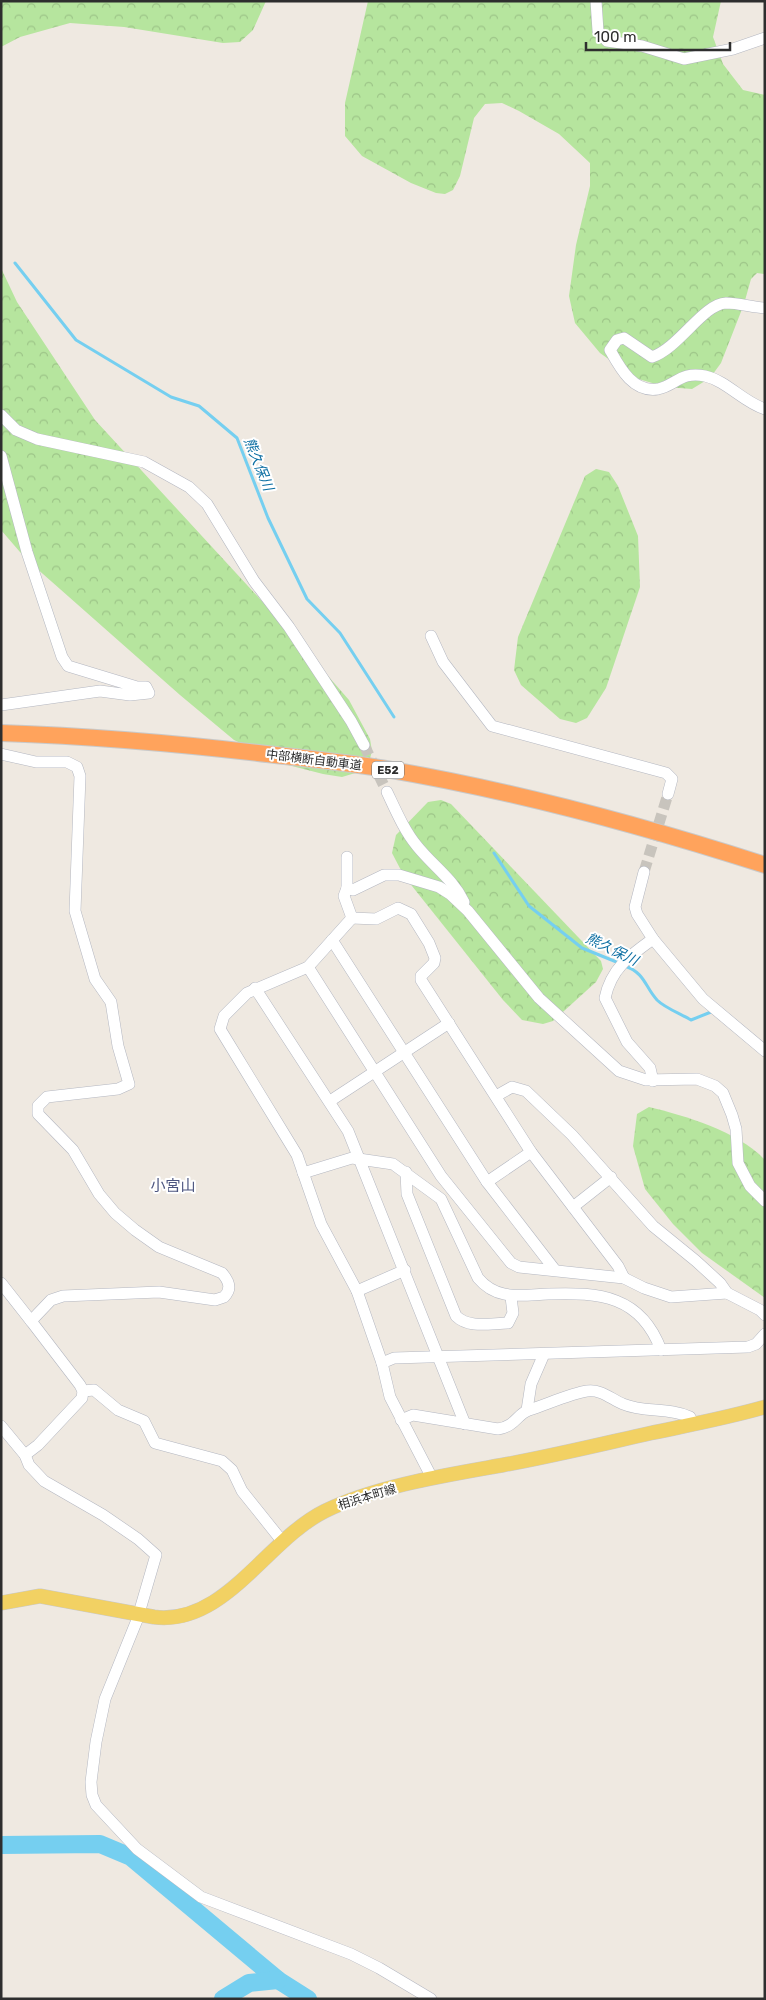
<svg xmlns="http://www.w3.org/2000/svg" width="766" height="2000" font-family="Rubik,'Noto Sans JP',sans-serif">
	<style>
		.forest { fill: url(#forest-crowns) }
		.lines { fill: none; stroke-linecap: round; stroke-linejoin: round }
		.stream { stroke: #75cff0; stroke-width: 3 }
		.river { stroke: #75cff0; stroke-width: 18 }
		.minor-tunnel { stroke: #c8c4bd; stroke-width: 11; stroke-dasharray: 11 5.5; stroke-linecap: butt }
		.minor-casing { stroke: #b4b7c1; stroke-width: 12 }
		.major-casing { stroke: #c9c9c9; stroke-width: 15 }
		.highway-casing { stroke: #c9c9c9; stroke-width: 18 }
		.minor { stroke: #fff; stroke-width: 11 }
		.major { stroke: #f2d163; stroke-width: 14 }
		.highway { stroke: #ffa35c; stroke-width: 16 }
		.labels { text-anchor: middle; stroke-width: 4; stroke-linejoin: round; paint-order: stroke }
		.shield { fill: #fff; stroke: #6d6d6d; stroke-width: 1 }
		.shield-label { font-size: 11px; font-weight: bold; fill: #2e2e2e }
		.street-label { font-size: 12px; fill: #2e2e2e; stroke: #fff }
		.water-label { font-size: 14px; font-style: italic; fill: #0d6fa3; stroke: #fff }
		.quarter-label { font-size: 15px; fill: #4d5680; stroke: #fff }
	</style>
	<defs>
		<pattern id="forest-crowns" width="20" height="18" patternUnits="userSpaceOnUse" patternTransform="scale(1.25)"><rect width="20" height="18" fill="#b6e59e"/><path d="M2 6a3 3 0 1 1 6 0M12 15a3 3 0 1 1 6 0" fill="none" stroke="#9dc588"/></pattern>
	</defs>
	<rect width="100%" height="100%" fill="#efe9e1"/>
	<g class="forest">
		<path d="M 1,1 L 266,1 L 253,30 L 240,42 L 223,43 L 124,27 L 70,23 L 20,37 L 1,47 Z"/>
		<path d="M 368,1 L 721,1 L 713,37 L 723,64 L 743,90 L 765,95 L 765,274 L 757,273 L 751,279 L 744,304 L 721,363 L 710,378 L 692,389 L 666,387 L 635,378 L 600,353 L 575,323 L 569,296 L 576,245 L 590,186 L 590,163 L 559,134 L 519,111 L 502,103 L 485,104 L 474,118 L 460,176 L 453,190 L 445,194 L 436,193 L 411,183 L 362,156 L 345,136 L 345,103 Z"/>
		<path d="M 1,268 L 17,302 L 95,420 L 272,612 L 349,700 L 370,739 L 372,751 L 368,766 L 362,771 L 342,777 L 323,774 L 284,764 L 234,740 L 180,695 L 26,559 L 1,530 Z"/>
		<path d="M 596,469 L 609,472 L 618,486 L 638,536 L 640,587 L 606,688 L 587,718 L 576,723 L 560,719 L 521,685 L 514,670 L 518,637 L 585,476 Z"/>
		<path d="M 441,800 L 451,804 L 601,961 L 603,969 L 596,982 L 553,1021 L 543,1024 L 522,1020 L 503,1000 L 404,876 L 392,853 L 396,835 L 428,802 Z"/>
		<path d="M 649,1107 C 686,1116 738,1131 765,1160 L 765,1298 L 702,1253 L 673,1224 L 645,1189 L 633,1146 L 637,1114 Z"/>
	</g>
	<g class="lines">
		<g class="stream">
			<path d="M 15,263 L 76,340 L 171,397 L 199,406 L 237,438 L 268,518 L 307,599 L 340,633 L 394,717"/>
			<path d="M 494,853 L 529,906 L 582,948 L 619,963"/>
			<path d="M 625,966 C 645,973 645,987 657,1000 C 665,1008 681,1014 691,1020 L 711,1012"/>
		</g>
		<g class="river">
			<path d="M 1,1845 L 100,1844 L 131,1857 L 278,1980 L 308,1999"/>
			<path d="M 223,1999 L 249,1983 L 278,1980"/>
		</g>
		<g class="minor-tunnel">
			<path d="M 364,745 L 387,792"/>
			<path d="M 644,872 L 668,794"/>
		</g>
		<defs>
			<g id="minor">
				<path d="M 596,1 L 598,31 L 607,41 L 642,46 L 684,59 L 733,49 L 765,38"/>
				<path d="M 765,308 C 752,307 738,303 726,303 C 703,304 679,348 652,357 L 624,338 L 617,340 L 610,350 C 620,368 633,393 658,389 C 676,385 681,371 705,376 C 727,381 743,402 765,409"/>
				<path d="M 1,415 L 16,430 L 37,439 L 144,462 L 189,487 L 207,504 L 254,581 L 289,627 L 351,721 L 364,745"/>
				<path d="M 1,456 L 27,552 L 62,657 L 68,666 L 137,687 L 146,687 L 149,693 L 130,695 L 100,691 L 1,705"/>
				<path d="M 431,636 L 443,662 L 492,726 L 666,773 L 672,779 L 668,794"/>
				<path d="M 1,754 L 36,762 L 67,762 L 77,767 L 80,776 L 75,911 L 95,979 L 111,1002 L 118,1046 L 129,1084 L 118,1089 L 47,1097 L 38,1106 L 38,1114 L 73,1150 L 99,1194 L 115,1213 L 135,1230 L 159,1247 L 222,1273 C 229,1281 232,1289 224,1297 L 215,1300 L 159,1292 L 63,1296 L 51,1300 L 31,1321 L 80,1385 L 83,1391 L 82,1398 L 38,1445 L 25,1455"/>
				<path d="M 387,792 C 396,811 404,830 417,846 C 433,866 453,879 464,902"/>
				<path d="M 347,857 L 347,888 L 344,896 L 352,918"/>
				<path d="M 644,872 L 635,907 L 637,914 L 653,939 L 703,999 L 765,1051"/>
				<path d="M 347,888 L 353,890 L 384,875 L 399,875 L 439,887 L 450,894 L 468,911 L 539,998 L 619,1071 L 646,1080 L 697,1079 L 715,1086 L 723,1093 L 732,1115 L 736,1129 L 738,1163 L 750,1186 L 765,1201"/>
				<path d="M 352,918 L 308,967 L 247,993 L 224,1016 L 220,1029 L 297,1155 L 321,1224 L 357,1291 L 382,1363 L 390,1397 L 432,1478"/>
				<path d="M 352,918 L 376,919 L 398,908 L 411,914 L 429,943 L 435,958 L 434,963 L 421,976 L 421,980 L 531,1152 L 618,1266 L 624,1278"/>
				<path d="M 653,939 C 629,956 611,969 605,998 L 627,1042 L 650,1068 L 653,1081"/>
				<path d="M 332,940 L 487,1182 L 555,1270"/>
				<path d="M 308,967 L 441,1176 L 511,1263 L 519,1267 L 624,1278 L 644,1288 L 671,1297 L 727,1293"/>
				<path d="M 255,988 L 348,1131 L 465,1424"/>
				<path d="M 496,1096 L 512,1087 L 526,1091 L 572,1135 L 653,1226 L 696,1261 L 720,1283 L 727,1293 L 760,1310 L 765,1315"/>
				<path d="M 330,1101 L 449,1023"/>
				<path d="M 406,1172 L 407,1194 L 456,1316 C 469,1329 492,1323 508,1323 L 513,1313 L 511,1297"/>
				<path d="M 303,1173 L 352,1158 L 393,1164 L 441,1199 L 478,1278 C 497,1301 521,1295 548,1294 C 600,1292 641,1296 661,1350"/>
				<path d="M 487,1182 L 531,1152"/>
				<path d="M 573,1207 L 611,1177"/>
				<path d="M 1,1283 L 31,1321"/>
				<path d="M 357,1291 L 405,1270"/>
				<path d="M 382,1363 L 394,1358 L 748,1347 L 756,1344 L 765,1334"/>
				<path d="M 83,1391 L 94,1390 L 118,1410 L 144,1421 L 155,1443 L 222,1461 L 232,1470 L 242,1491 L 282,1541"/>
				<path d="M 527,1410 L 531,1384 L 544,1354"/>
				<path d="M 401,1420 L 413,1415 L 498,1429 C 516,1426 517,1414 529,1410 C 545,1405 572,1393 587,1391 C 601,1389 611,1399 623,1404 C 644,1413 669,1407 690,1417 L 693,1424"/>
				<path d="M 1,1426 L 25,1455 L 29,1465 L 44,1481 L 103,1515 L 138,1539 L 156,1555 L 137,1620 L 105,1699 L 96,1742 L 91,1782 L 92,1795 L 96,1805 L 137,1849 L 201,1897 L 351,1954 L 379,1968 L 431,1999"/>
			</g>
			<path id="major" d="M 1,1603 L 40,1596 L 154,1617 C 225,1626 266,1540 325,1511 C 376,1486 447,1475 503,1465 C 553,1456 602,1444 651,1433 C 689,1425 727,1418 765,1407"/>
			<path id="highway" d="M 1,733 C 87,736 172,743 258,753 C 301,758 344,762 386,769 C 515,791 641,825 765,865"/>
		</defs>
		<use href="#minor" class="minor-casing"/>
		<use href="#major" class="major-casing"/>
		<use href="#highway" class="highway-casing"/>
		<use href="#minor" class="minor"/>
		<use href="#major" class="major"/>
		<use href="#highway" class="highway"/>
	</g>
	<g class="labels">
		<rect class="shield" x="372" y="761.5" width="32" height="17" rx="4"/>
		<g class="shield-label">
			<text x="388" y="774">E52</text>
		</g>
		<g class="street-label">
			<text transform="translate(314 760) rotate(7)" y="4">中部横断自動車道</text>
			<text transform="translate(367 1497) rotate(-17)" y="4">相浜本町線</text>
		</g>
		<g class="water-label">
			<text transform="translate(259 464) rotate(68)" y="5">熊久保川</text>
			<text transform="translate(612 949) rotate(26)" y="5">熊久保川</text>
		</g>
		<g class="quarter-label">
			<text x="173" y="1191">小宮山</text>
		</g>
	</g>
	<rect width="766" height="2000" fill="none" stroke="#2e2e2e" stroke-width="5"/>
	<path d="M586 42v8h144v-8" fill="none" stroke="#2e2e2e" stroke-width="2.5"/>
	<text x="594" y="42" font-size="15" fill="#2e2e2e" stroke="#ffffff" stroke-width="4" paint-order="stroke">100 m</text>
</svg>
